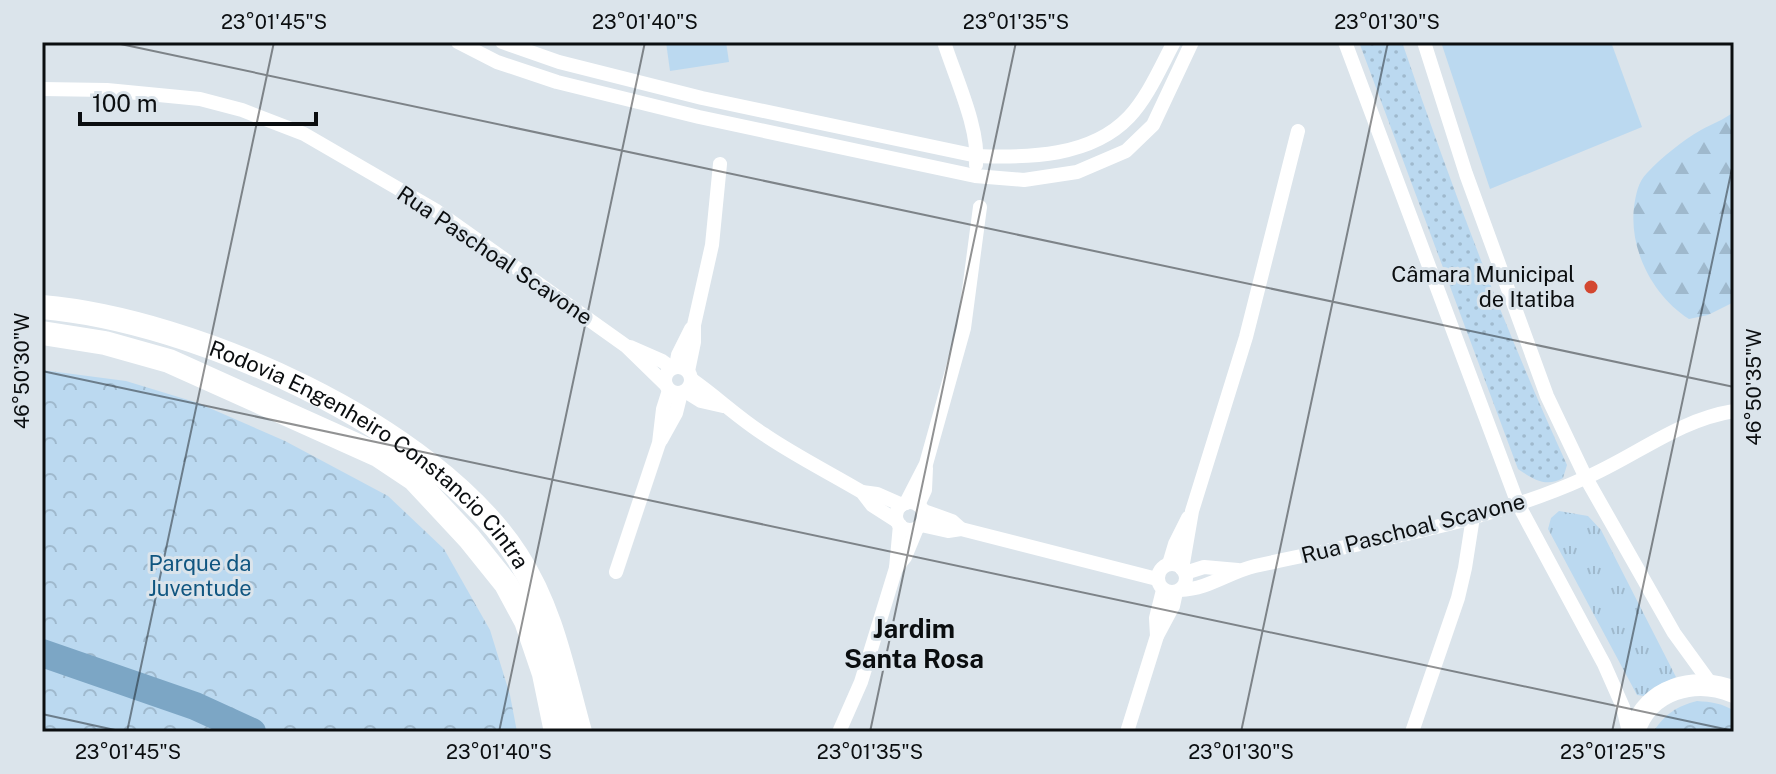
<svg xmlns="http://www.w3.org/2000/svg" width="1776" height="774" font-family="'Public Sans',sans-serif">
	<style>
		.grass { fill: url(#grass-tufts) }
		.forest { fill: url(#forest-firs) }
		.park { fill: url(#park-crowns) }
		.garden { fill: url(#garden-dots) }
		.pitch { fill: #bbd9f0 }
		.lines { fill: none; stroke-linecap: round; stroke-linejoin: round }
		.river { stroke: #7ca6c5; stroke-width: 28 }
		.street { stroke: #fff; stroke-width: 14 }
		.primary { stroke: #fff; stroke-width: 22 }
		.highway { stroke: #fff; stroke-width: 24 }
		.ticks { fill: none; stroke: #0b0e10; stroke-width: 2; stroke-opacity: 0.45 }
		.poi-dot { fill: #d34730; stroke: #dbe4eb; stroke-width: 3 }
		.labels { text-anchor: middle; stroke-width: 6; stroke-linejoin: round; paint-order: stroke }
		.street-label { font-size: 22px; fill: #0b0e10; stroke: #dbe4eb }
		.poi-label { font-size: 22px; fill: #0b0e10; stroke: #dbe4eb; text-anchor: end }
		.park-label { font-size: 22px; fill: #105680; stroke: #dbe4eb }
		.quarter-label { font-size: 26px; font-weight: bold; fill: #0b0e10; stroke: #dbe4eb }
		.neatline { fill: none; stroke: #0b0e10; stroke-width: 3 }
		.ticks-label { font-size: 20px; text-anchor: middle; fill: #0b0e10 }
	</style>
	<defs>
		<pattern id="grass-tufts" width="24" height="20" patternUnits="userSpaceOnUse" patternTransform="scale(2)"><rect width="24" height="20" fill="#bbd9f0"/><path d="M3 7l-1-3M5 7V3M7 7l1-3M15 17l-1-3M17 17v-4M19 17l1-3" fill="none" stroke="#9fb9cd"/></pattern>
		<pattern id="forest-firs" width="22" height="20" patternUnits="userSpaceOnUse" patternTransform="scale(2)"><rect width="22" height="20" fill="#bbd9f0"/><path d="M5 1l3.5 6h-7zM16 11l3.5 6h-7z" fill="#9fb9cd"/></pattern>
		<pattern id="park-crowns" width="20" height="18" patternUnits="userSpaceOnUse" patternTransform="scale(2)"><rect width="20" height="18" fill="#bbd9f0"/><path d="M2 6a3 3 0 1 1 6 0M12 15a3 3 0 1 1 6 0" fill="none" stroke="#9fb9cd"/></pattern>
		<pattern id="garden-dots" width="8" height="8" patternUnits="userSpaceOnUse" patternTransform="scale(2)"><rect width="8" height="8" fill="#bbd9f0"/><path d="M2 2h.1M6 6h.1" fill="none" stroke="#9fb9cd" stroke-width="1.8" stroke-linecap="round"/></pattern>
	</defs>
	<rect width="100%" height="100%" fill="#dbe4eb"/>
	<path class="grass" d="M 1559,511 L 1588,516 L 1601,530 L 1676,677 L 1653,688 L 1644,696 L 1637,695 L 1548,529 L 1551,518 Z"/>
	<path class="forest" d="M 1734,112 L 1734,302 L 1708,315 L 1689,319 C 1653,296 1629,250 1634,207 C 1636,194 1638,182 1647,173 C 1662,157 1682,141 1701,130 C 1712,124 1723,120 1734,112 Z"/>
	<g class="park">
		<path d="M 42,370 L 126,381 L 198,403 L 285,441 L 388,496 L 444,549 L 490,630 L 510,695 L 517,732 L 42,732 Z"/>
		<path d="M 1697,701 C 1711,702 1722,703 1734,711 L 1734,732 L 1653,732 C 1665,714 1677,706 1697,701 Z"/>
	</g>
	<path class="garden" d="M 1359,42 L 1402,42 C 1451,185 1504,328 1567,465 L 1563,478 C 1546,488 1533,479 1518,469 Z"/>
	<g class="pitch">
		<path d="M 666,42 L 726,42 L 729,62 L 670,71 Z"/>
		<path d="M 1441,42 L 1611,42 L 1642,127 L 1490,189 Z"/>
	</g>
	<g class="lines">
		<path class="river" d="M 42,653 L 195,706 L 252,732"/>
		<g class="street">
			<path d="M 458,42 L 497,62 L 557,82 L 699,117 L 975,176 L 1024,180 L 1077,172 L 1126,151 L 1153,125 L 1192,42"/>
			<path d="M 502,42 L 559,62 L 702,98 L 977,156 C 1028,158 1091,157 1129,117 C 1148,97 1161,66 1174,42"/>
			<path d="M 944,42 C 955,77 980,129 976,165"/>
			<path d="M 1345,42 L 1518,504 L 1604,664 L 1623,707 L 1629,732"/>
			<path d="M 1424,42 L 1466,174 L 1547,396 L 1586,478 L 1674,633 L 1711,684"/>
			<path d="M 42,89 L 107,90 L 200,99 L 242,110 L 304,134 L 435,210 L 626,346 L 664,383"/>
			<path d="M 630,347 L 662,361 L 672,368"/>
			<path d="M 676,366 L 678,355 L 691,329"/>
			<circle cx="678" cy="380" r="13"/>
			<path d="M 688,371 L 694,342 L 694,325 L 712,245 L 720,164"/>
			<path d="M 691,379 C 717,397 738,418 765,435 C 796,456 830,473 862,492 L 872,505 L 897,521"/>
			<path d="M 685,391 L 701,401 L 723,406"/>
			<path d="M 661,440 L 676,413 L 681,393"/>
			<path d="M 862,492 L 877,494 L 902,505"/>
			<circle cx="910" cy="516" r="14"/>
			<path d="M 906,503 L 926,464 L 964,328 L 980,207"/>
			<path d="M 918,505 L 925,490 L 926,468"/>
			<path d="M 924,511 L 952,521 L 961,529"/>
			<path d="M 921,525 L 948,531 L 961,529 L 1157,579"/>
			<circle cx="1172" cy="578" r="14"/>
			<path d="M 1169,564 L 1175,544 L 1188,518"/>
			<path d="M 896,568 L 905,557 L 917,528"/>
			<path d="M 1182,569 L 1192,511 L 1246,337 L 1298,131"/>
			<path d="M 616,572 L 659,443 L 663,409 L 669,390"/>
			<path d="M 1185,573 L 1204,567 L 1238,570"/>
			<path d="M 1180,590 C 1209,589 1229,572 1255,566 C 1363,542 1484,524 1585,478 C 1636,456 1678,420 1734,411"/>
			<path d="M 1157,636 L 1156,618 L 1163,590"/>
			<path d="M 839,732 L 861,682 L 896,568 L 900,525"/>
			<path d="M 1127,732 L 1157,636 L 1173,606 L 1176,592"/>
			<path d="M 1412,732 L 1458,598 L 1465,568 L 1473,517"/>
		</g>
		<path class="primary" d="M 1634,732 C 1648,688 1695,676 1734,692"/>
		<g class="highway">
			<path id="s1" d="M 42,307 C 194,320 432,425 517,556 C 552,610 563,671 580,732"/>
			<path d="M 42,333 L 105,343 L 169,361 L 378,455 L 414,479 L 469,538 L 506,584 L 526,621 L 544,674 L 556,732"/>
		</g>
	</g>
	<path class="ticks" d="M 111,42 L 1734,387M 1727,42 L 1734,43M 42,371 L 1734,731M 42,714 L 124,732M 127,732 L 274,42M 499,732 L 645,42M 870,732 L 1016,42M 1241,732 L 1388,42M 1612,732 L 1734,159"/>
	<circle class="poi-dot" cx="1591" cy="287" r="8"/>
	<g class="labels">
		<g class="street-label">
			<text transform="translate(495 255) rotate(34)" y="8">Rua Paschoal Scavone</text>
			<text dy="8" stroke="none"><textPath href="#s1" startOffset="368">Rodovia Engenheiro Constancio Cintra</textPath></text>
			<text transform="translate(1413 528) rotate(-14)" y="8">Rua Paschoal Scavone</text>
		</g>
		<g class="poi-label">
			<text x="1575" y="282">Câmara Municipal<tspan x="1575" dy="25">de Itatiba</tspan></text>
		</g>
		<g class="park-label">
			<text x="200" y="571">Parque da<tspan x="200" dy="25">Juventude</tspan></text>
		</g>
		<g class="quarter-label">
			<text x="914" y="638">Jardim<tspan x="914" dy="30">Santa Rosa</tspan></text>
		</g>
	</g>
	<rect width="1776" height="774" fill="none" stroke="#dbe4eb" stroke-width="88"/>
	<path d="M80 112v12h236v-12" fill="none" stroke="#0b0e10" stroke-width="4"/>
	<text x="92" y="112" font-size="24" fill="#0b0e10" stroke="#dbe4eb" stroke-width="6" paint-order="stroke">100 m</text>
	<rect x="44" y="44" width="1688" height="686" class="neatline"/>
	<g class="ticks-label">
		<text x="274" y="29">23°01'45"S</text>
		<text x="645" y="29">23°01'40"S</text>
		<text x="1016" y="29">23°01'35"S</text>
		<text x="1387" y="29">23°01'30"S</text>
		<text transform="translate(22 371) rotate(-90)" y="7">46°50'30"W</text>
		<text transform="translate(1754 387) rotate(-90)" y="7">46°50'35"W</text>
		<text x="128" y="759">23°01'45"S</text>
		<text x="499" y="759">23°01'40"S</text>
		<text x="870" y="759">23°01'35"S</text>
		<text x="1241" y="759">23°01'30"S</text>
		<text x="1613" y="759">23°01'25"S</text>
	</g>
</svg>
